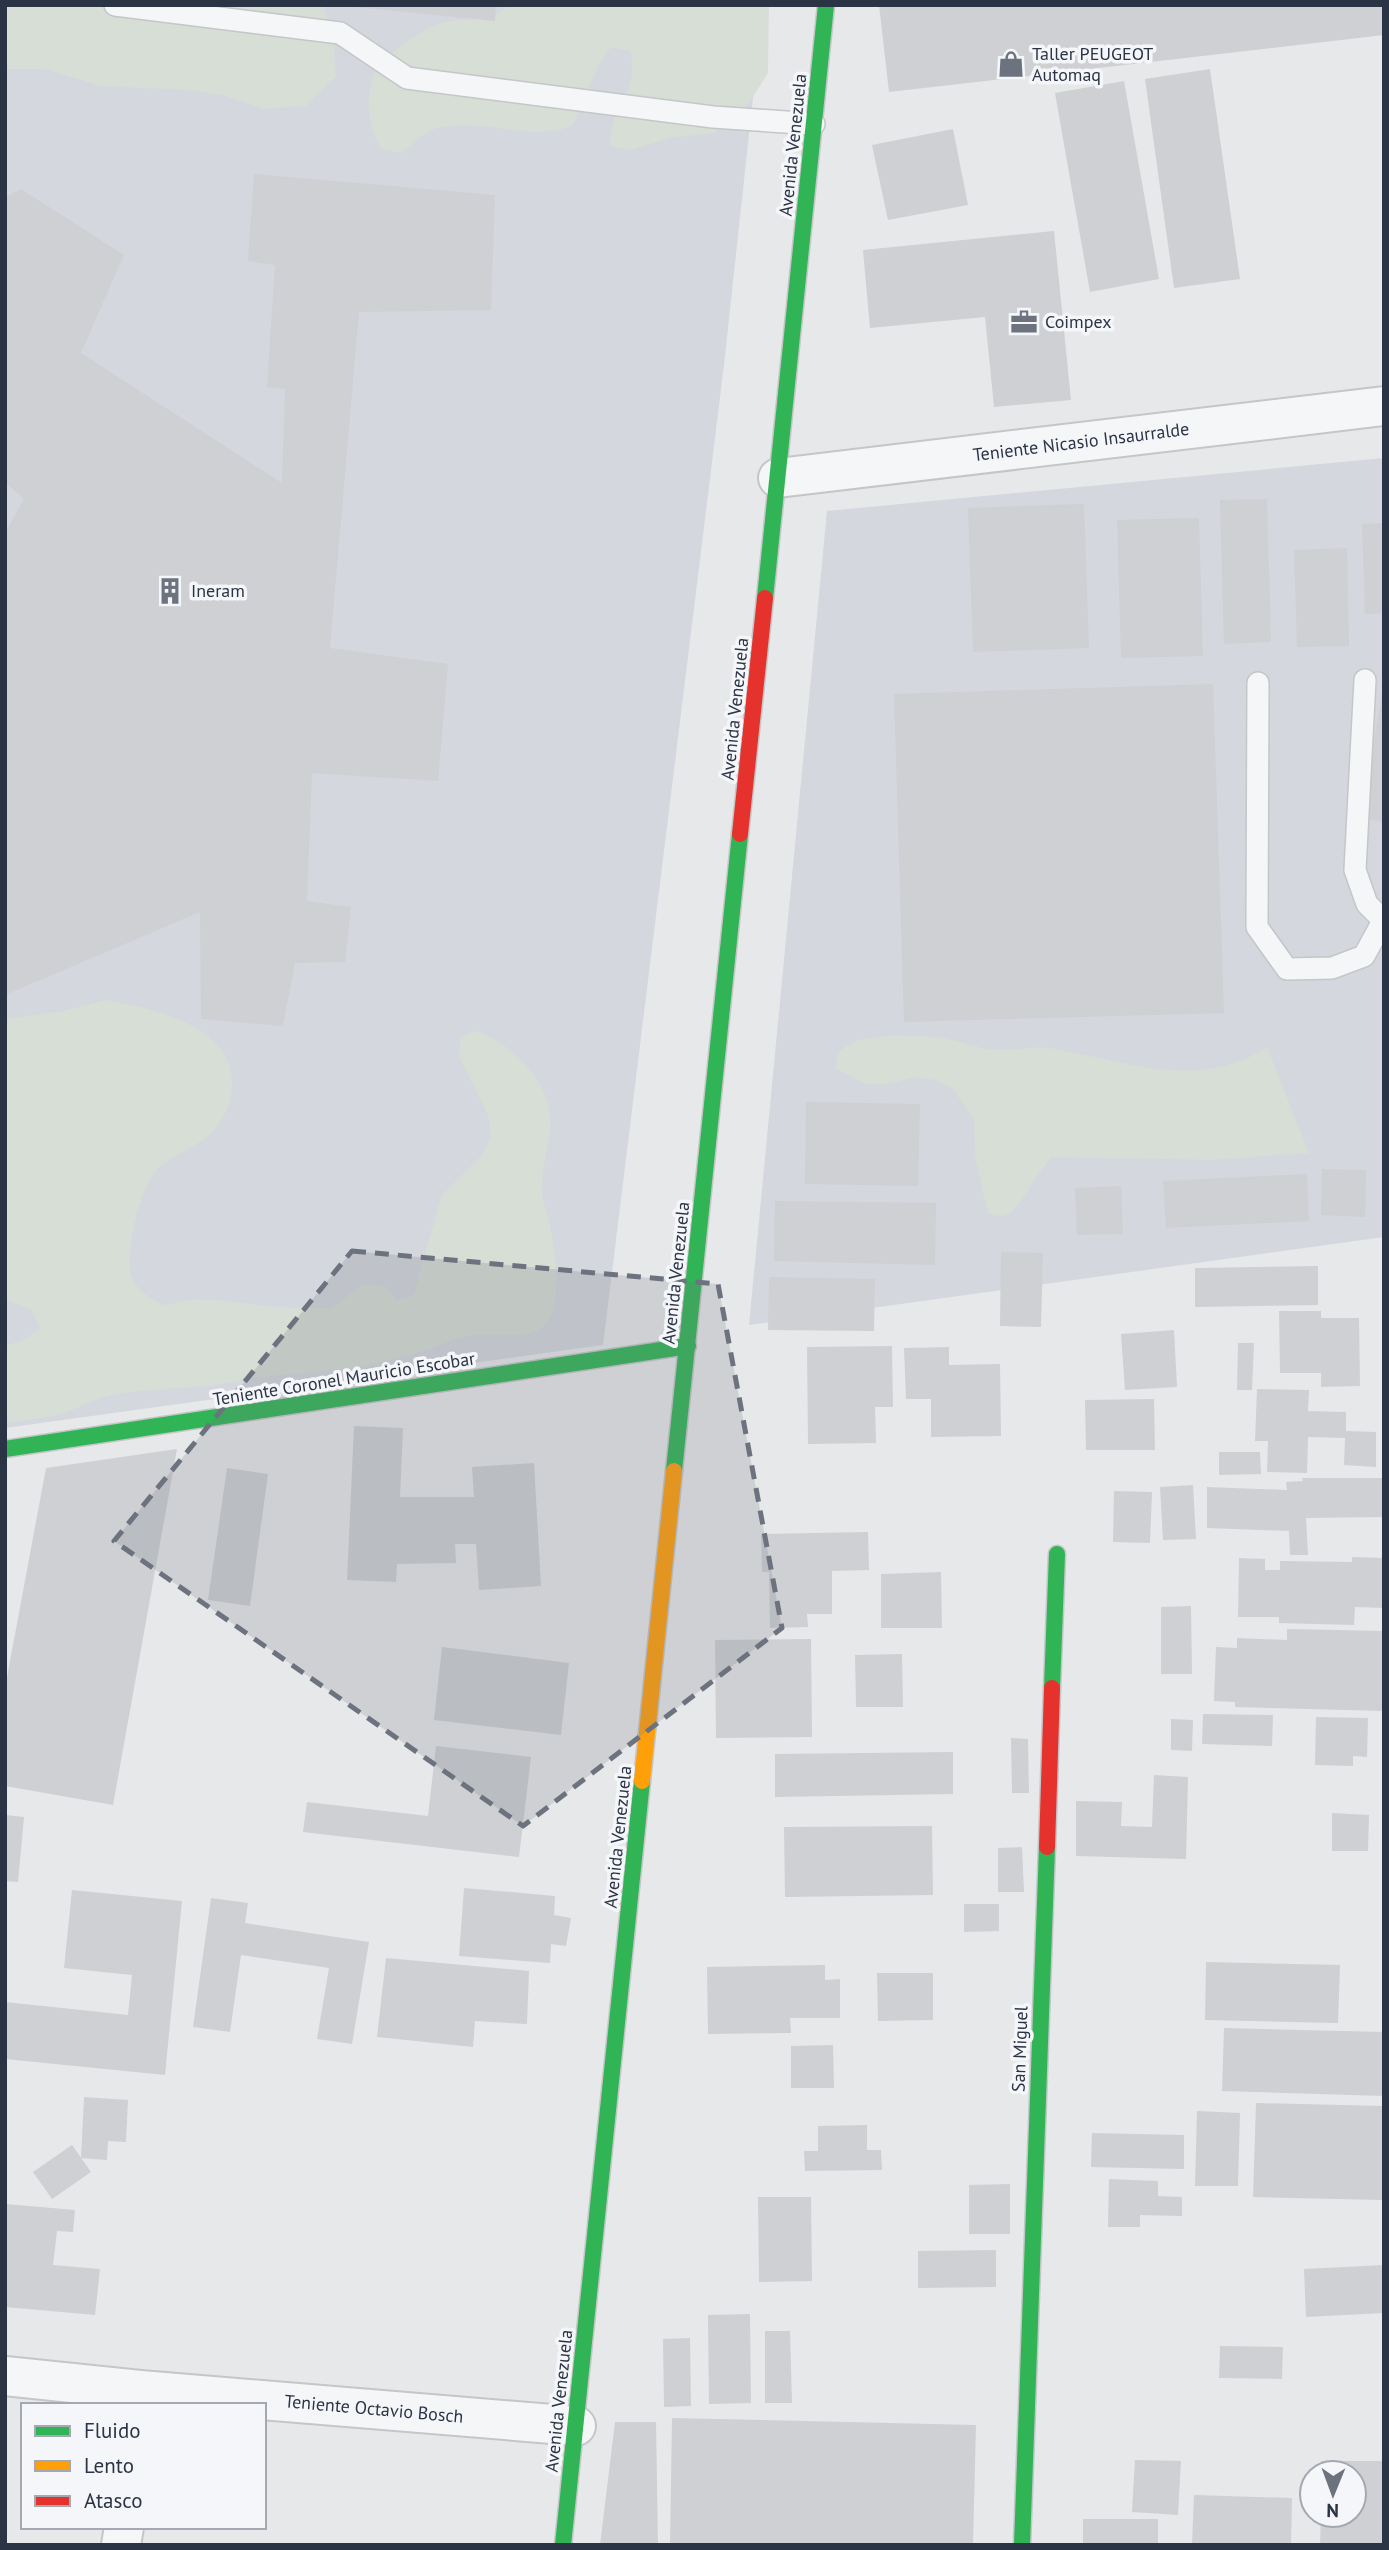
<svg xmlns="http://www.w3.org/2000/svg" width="1389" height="2550" font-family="'PT Sans',sans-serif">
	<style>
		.built { fill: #d4d7dd }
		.green { fill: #d6ded6 }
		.building { fill: #ced0d3 }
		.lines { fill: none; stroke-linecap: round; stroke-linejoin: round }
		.lane-casing { stroke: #c4c6c8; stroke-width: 24 }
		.street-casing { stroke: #c4c6c8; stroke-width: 42 }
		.fast-casing { stroke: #c4c6c8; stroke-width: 19 }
		.slow-casing { stroke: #c4c6c8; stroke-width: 19 }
		.jam-casing { stroke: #c4c6c8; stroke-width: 19 }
		.lane { stroke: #f5f6f7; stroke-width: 21 }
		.street { stroke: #f5f6f7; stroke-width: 38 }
		.fast { stroke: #30b455; stroke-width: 16 }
		.slow { stroke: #ff9f0a; stroke-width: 16 }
		.jam { stroke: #e5322d; stroke-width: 16 }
		.marked { fill: #6c737f; fill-opacity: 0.2; stroke: #6c737f; stroke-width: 5; stroke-dasharray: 14 9; stroke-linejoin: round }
		.labels { text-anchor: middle; stroke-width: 7; stroke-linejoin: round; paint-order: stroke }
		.poi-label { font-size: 18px; fill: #2b3445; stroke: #f4f6f9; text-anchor: start }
		.street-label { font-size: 18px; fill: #2b3445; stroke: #f4f6f9 }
	</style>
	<rect width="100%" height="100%" fill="#e6e8ea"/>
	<g class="built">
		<path d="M 5,5 L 763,5 L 724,365 L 603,1345 L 5,1428 Z"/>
		<path d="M 1384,458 L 1384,1237 L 749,1325 L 827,511 Z"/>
	</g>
	<g class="green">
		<path d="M 5,5 L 323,5 L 333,36 L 336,77 L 305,106 L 264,109 L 226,96 L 187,90 L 101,86 L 45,69 L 5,69 Z"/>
		<path d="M 509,5 L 769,5 L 768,73 L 745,109 L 714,133 L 670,138 L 630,150 L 610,146 C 608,107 641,94 630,51 L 611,47 L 598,66 L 573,125 C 530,144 483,116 437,128 C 425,131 411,145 401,153 L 380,148 C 369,125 364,100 374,74 C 379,58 422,30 438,24 C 468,14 482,27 509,5 Z"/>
		<path d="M 106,1000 C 152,1008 234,1026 232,1084 C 232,1101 226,1115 216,1128 C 198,1150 168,1153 153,1175 C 139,1193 124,1256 132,1278 C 138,1292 151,1299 163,1305 L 196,1299 L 216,1300 L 275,1307 L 332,1308 L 363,1285 L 384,1286 L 397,1301 L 414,1295 L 441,1196 L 482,1155 L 491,1136 L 488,1115 L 459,1056 L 460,1037 L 478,1031 C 507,1044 533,1065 545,1095 C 559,1128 541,1156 542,1189 C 542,1203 549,1217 551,1231 C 556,1252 563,1315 542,1328 C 518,1342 488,1329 463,1337 C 438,1345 414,1355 387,1361 C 342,1371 295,1373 249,1378 C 203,1392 152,1385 105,1397 C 92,1400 81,1407 69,1411 C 49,1418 27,1421 5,1422 L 5,1346 L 24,1340 L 40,1328 L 32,1310 L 5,1299 L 5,1019 L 63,1011 Z"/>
		<path d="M 894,1035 C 910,1036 927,1035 942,1038 C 961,1041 981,1050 1000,1050 C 1016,1051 1033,1045 1049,1048 C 1122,1059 1198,1093 1267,1047 L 1309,1153 L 1213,1160 L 1052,1157 C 1036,1172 1020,1211 1006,1215 C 1001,1217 993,1215 988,1214 L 975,1156 L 974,1119 L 952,1088 L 935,1080 L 916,1077 L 882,1085 L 865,1084 L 835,1068 L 839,1051 L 857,1040 Z"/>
	</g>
	<g class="building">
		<path d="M 337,5 L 496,5 L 495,21 Z"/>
		<path d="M 879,5 L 1384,5 L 1384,35 L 889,92 Z"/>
		<path d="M 1210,69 L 1240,279 L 1174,288 L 1145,79 Z"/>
		<path d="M 1124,81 L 1159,279 L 1090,292 L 1055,93 Z"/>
		<path d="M 953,129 L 968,205 L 888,220 L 872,145 Z"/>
		<path d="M 254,174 L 495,195 L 491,310 L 359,312 L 330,648 L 448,664 L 438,781 L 312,773 L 307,901 L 351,907 L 345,962 L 295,963 L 283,1026 L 201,1019 L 200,912 L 5,995 L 5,533 L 24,499 L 5,482 L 5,197 L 21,189 L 124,255 L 81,353 L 282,483 L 285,389 L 267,387 L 275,265 L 248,261 Z"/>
		<path d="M 1054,231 L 1071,400 L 994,407 L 985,317 L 870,328 L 863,250 Z"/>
		<path d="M 1267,499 L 1271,642 L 1224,644 L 1220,500 Z"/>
		<path d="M 1084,504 L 1089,648 L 973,652 L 968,508 Z"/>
		<path d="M 1199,518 L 1203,656 L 1121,658 L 1117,520 Z"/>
		<path d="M 1384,523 L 1384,613 L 1365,614 L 1362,524 Z"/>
		<path d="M 1347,548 L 1349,646 L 1297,647 L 1294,550 Z"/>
		<path d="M 1213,684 L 1224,1013 L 904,1022 L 894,694 Z"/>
		<path d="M 1382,694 L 1384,694 L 1384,822 L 1361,818 Z"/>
		<path d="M 806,1102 L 920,1104 L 918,1186 L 805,1184 Z"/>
		<path d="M 1322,1169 L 1366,1170 L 1365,1217 L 1321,1215 Z"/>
		<path d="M 1307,1174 L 1309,1221 L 1166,1228 L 1163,1181 Z"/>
		<path d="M 1121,1186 L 1123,1234 L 1077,1235 L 1075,1188 Z"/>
		<path d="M 775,1201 L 936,1203 L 935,1265 L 774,1261 Z"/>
		<path d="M 1001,1252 L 1043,1253 L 1041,1327 L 1000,1326 Z"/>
		<path d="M 1318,1266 L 1318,1305 L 1195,1307 L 1195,1268 Z"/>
		<path d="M 769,1277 L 875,1279 L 874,1331 L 768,1330 Z"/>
		<path d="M 1279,1311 L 1321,1311 L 1321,1318 L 1359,1318 L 1360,1386 L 1321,1387 L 1321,1373 L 1280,1373 Z"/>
		<path d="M 1174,1330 L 1177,1387 L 1125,1390 L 1121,1334 Z"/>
		<path d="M 1238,1343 L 1254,1343 L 1252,1390 L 1237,1390 Z"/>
		<path d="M 892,1346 L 893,1407 L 875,1407 L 876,1443 L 808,1444 L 807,1347 Z"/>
		<path d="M 949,1347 L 949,1365 L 1000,1364 L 1001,1436 L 931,1437 L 931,1399 L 906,1399 L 904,1348 Z"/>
		<path d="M 1257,1389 L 1309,1390 L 1308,1411 L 1346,1412 L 1346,1431 L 1376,1432 L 1376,1467 L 1344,1465 L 1345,1438 L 1308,1437 L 1307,1473 L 1267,1472 L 1268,1441 L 1255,1441 Z"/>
		<path d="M 1154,1399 L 1155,1450 L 1086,1450 L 1085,1400 Z"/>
		<path d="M 354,1426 L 403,1428 L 400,1497 L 474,1497 L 472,1467 L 534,1463 L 541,1586 L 479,1590 L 476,1544 L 455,1544 L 456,1563 L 397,1564 L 396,1582 L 347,1580 Z"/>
		<path d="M 177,1449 L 113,1805 L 5,1786 L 5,1688 L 46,1468 Z"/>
		<path d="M 1219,1452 L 1260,1452 L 1261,1474 L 1219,1475 Z"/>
		<path d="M 227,1468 L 268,1474 L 250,1606 L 208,1600 Z"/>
		<path d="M 1302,1478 L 1384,1478 L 1384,1517 L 1306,1518 L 1308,1555 L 1290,1555 L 1289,1531 L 1207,1528 L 1207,1487 L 1287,1490 L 1286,1482 L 1303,1481 Z"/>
		<path d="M 1193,1485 L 1196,1539 L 1163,1540 L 1160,1487 Z"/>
		<path d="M 1114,1491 L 1152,1492 L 1150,1543 L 1113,1542 Z"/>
		<path d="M 868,1532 L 869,1570 L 832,1571 L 832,1614 L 807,1614 L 808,1627 L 770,1628 L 769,1572 L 762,1572 L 761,1534 Z"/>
		<path d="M 1352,1557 L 1384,1558 L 1384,1608 L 1355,1607 L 1354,1625 L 1279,1623 L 1279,1617 L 1238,1617 L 1239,1558 L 1265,1559 L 1265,1570 L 1280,1570 L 1280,1561 L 1352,1562 Z"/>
		<path d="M 941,1572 L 942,1628 L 881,1628 L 881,1574 Z"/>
		<path d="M 1191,1606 L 1192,1674 L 1161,1674 L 1161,1607 Z"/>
		<path d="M 1287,1629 L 1384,1631 L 1384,1711 L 1235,1707 L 1235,1702 L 1214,1701 L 1216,1647 L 1237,1648 L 1237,1638 L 1287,1640 Z"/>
		<path d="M 811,1639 L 812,1737 L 716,1738 L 715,1640 Z"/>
		<path d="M 442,1647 L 569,1663 L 561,1735 L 434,1720 Z"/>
		<path d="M 902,1654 L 903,1707 L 856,1707 L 855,1655 Z"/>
		<path d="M 1203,1714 L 1273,1715 L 1272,1746 L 1202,1744 Z"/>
		<path d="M 1316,1717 L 1368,1718 L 1367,1757 L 1353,1756 L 1353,1766 L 1315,1765 Z"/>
		<path d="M 1171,1719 L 1193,1720 L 1192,1751 L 1171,1750 Z"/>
		<path d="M 1011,1738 L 1028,1739 L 1029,1793 L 1012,1793 Z"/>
		<path d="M 436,1746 L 531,1757 L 519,1857 L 303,1832 L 307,1802 L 428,1816 Z"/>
		<path d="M 953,1752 L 953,1794 L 775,1797 L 775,1754 Z"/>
		<path d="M 1154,1775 L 1188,1777 L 1186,1859 L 1076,1856 L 1076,1801 L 1122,1802 L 1121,1826 L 1152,1827 Z"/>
		<path d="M 1332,1813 L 1369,1815 L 1368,1851 L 1332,1851 Z"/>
		<path d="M 5,1815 L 24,1817 L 18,1882 L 5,1881 Z"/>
		<path d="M 932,1826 L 933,1895 L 785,1897 L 784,1827 Z"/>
		<path d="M 1022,1847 L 1024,1892 L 998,1892 L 998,1848 Z"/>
		<path d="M 464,1888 L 555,1896 L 554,1915 L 571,1918 L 566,1946 L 551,1944 L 550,1963 L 459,1956 Z"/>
		<path d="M 72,1890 L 182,1901 L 165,2075 L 5,2059 L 5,2002 L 128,2015 L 132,1975 L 64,1968 Z"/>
		<path d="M 211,1898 L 248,1903 L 245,1923 L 369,1942 L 352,2044 L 317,2039 L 329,1968 L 241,1955 L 230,2032 L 193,2027 Z"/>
		<path d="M 964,1904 L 999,1904 L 999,1931 L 964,1932 Z"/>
		<path d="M 386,1958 L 529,1971 L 527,2024 L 475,2021 L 473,2047 L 377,2037 Z"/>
		<path d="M 1206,1962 L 1340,1965 L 1338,2023 L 1205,2020 Z"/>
		<path d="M 825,1965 L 825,1980 L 840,1979 L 840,2018 L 790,2018 L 791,2033 L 708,2034 L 707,1967 Z"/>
		<path d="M 877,1973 L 933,1973 L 933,2020 L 878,2021 Z"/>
		<path d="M 1224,2028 L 1384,2032 L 1384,2096 L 1222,2091 Z"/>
		<path d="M 833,2045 L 834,2088 L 791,2088 L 791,2046 Z"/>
		<path d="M 84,2097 L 128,2100 L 126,2142 L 108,2141 L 107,2160 L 81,2158 Z"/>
		<path d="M 1256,2103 L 1384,2106 L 1384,2200 L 1253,2197 Z"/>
		<path d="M 1197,2111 L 1240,2113 L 1238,2186 L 1195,2186 Z"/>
		<path d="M 867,2125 L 867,2150 L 881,2150 L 882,2170 L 805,2171 L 804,2151 L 818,2151 L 818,2126 Z"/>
		<path d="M 1092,2133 L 1184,2135 L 1184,2169 L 1091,2167 Z"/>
		<path d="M 72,2145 L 91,2172 L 52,2199 L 33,2172 Z"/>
		<path d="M 1109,2179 L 1158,2181 L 1158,2196 L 1182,2197 L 1182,2216 L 1140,2215 L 1140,2227 L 1108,2227 Z"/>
		<path d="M 1010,2184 L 1010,2234 L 969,2234 L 969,2185 Z"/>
		<path d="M 758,2197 L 811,2197 L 812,2281 L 759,2282 Z"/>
		<path d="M 6,2204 L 75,2210 L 73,2232 L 57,2231 L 53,2265 L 100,2269 L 95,2315 L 5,2307 Z"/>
		<path d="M 996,2250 L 996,2287 L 918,2288 L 918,2251 Z"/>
		<path d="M 1384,2265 L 1384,2313 L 1306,2317 L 1304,2269 Z"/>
		<path d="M 750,2314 L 751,2403 L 709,2404 L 708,2315 Z"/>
		<path d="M 765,2331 L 790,2331 L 792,2403 L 765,2403 Z"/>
		<path d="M 690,2338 L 691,2406 L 664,2407 L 663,2339 Z"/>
		<path d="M 1220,2346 L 1283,2347 L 1282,2379 L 1219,2378 Z"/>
		<path d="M 672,2418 L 976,2425 L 973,2545 L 670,2545 Z"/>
		<path d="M 615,2422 L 656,2422 L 658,2545 L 600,2545 Z"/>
		<path d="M 1135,2460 L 1181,2461 L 1178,2515 L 1132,2512 Z"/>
		<path d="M 1321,2461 L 1384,2461 L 1384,2545 L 1320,2545 L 1321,2515 L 1354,2515 L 1354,2473 L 1321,2473 Z"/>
		<path d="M 1194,2495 L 1292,2498 L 1291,2545 L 1192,2545 Z"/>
		<rect x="1083" y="2519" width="75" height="26"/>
	</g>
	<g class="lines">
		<defs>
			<g id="lane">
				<path d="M 115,5 L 340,33 L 407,78 L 713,117 L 814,124"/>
				<path d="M 1365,680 L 1355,870 L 1367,904 L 1384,921"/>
				<path d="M 1258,683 L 1257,927 L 1287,969 L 1332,968 L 1364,956 L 1383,921"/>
			</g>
			<g id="street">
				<path d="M 778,478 L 1384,406"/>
				<path d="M 5,2376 L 140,2390 L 576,2426"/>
				<path d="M 121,2545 L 124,2527"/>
			</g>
			<g id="fast">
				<path d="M 765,598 L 826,5"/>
				<path d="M 5,1449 L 688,1346"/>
				<path d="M 674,1471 L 740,834"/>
				<path d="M 1052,1688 L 1057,1554"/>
				<path d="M 563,2545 L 642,1781"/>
				<path d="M 1022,2545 L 1047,1847"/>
			</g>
			<path id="slow" d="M 642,1781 L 674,1471"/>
			<g id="jam">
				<path d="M 740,834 L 765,598"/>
				<path d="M 1047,1847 L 1052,1688"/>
			</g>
		</defs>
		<use href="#lane" class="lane-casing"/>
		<use href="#street" class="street-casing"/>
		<use href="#fast" class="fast-casing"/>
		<use href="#slow" class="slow-casing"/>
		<use href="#jam" class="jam-casing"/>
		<use href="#lane" class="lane"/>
		<use href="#street" class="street"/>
		<use href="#fast" class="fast"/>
		<use href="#slow" class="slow"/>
		<use href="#jam" class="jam"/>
	</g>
	<path class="marked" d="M 352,1251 L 718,1284 L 782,1628 L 523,1826 L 114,1541 Z"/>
	<defs>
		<symbol id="shop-bare" viewBox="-9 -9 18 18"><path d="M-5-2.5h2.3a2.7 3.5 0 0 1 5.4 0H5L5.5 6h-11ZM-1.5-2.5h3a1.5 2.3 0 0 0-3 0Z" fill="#6c737f" stroke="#f4f6f9" stroke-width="2.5" paint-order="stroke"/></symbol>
		<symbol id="office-bare" viewBox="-9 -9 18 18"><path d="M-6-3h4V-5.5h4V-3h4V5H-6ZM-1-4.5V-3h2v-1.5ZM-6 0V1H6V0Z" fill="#6c737f" stroke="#f4f6f9" stroke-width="2.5" paint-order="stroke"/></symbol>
		<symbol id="building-bare" viewBox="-9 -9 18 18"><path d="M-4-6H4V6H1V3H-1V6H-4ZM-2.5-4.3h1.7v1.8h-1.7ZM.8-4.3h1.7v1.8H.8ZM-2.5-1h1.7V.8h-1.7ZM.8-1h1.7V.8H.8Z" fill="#6c737f" stroke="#f4f6f9" stroke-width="2.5" paint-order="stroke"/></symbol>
	</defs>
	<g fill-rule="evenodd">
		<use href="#shop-bare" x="992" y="45" width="38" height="38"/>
		<use href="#office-bare" x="1005" y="303" width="38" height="38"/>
		<use href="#building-bare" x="151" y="572" width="38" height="38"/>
	</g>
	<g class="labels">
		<g class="poi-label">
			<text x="1032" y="60">Taller PEUGEOT<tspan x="1032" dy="21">Automaq</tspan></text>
			<text x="1045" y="328">Coimpex</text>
			<text x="191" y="597">Ineram</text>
		</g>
		<g class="street-label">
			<text transform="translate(793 145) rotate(-84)" y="6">Avenida Venezuela</text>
			<text transform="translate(1081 442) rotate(-7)" y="6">Teniente Nicasio Insaurralde</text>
			<text transform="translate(735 709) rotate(-84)" y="6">Avenida Venezuela</text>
			<text transform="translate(676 1273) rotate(-84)" y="6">Avenida Venezuela</text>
			<text transform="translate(344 1379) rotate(-9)" y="6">Teniente Coronel Mauricio Escobar</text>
			<text transform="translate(618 1837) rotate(-84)" y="6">Avenida Venezuela</text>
			<text transform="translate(1020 2049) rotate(-88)" y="6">San Miguel</text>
			<text transform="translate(559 2401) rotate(-84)" y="6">Avenida Venezuela</text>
			<text transform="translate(374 2409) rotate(5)" y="6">Teniente Octavio Bosch</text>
		</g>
	</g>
	<rect width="1389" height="2550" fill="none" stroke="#2b3445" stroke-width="14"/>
	<rect x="21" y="2403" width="245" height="126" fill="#f4f6f9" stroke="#a4a8b1" stroke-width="2"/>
	<rect x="35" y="2426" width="35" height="10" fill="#30b455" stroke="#a4a8b1" stroke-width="2"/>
	<text x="84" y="2438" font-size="21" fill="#2b3445">Fluido</text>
	<rect x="35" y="2461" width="35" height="10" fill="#ff9f0a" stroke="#a4a8b1" stroke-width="2"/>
	<text x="84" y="2473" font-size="21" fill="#2b3445">Lento</text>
	<rect x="35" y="2496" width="35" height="10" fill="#e5322d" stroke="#a4a8b1" stroke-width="2"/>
	<text x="84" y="2508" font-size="21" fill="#2b3445">Atasco</text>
	<g transform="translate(1333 2494) rotate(181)"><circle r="33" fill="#f4f6f9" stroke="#a4a8b1" stroke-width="2"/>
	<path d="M0-5L12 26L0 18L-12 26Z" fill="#6c737f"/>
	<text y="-10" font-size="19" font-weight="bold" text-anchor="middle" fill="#2b3445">N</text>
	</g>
</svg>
